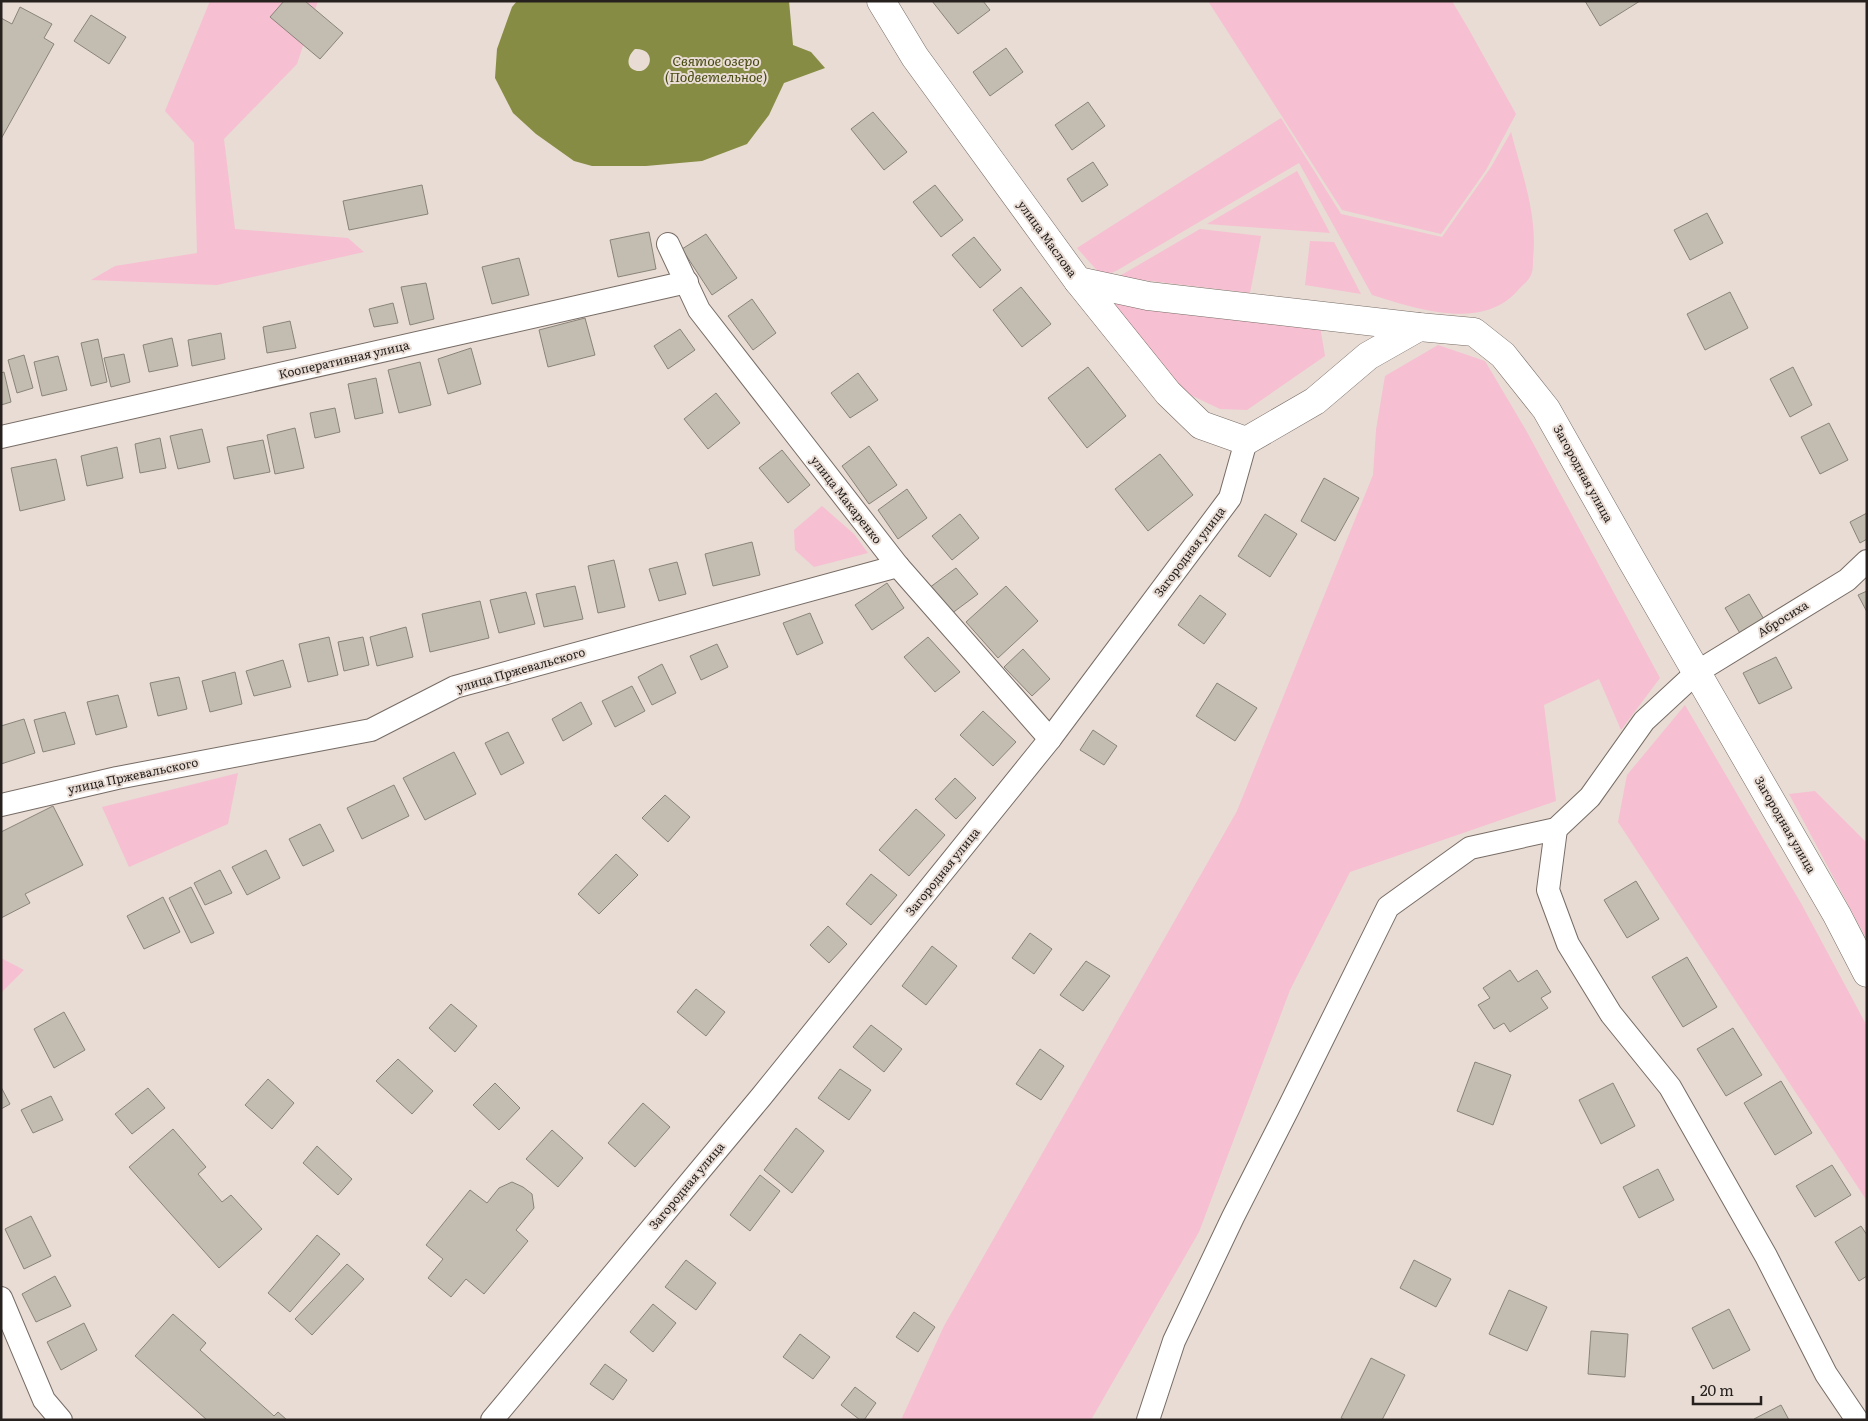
<svg xmlns="http://www.w3.org/2000/svg" width="1868" height="1421" font-family="Literata,serif">
	<style>
		.green { fill: #f7bfd2 }
		.water { fill: #868c43; fill-rule: evenodd }
		.building { fill: #c3bdb1; stroke: #898479 }
		.lines { fill: none; stroke-linecap: round; stroke-linejoin: round }
		.minor-casing { stroke: #776c65; stroke-width: 24 }
		.tertiary-casing { stroke: #776c65; stroke-width: 29 }
		.minor { stroke: #fff; stroke-width: 22 }
		.tertiary { stroke: #fff; stroke-width: 28 }
		.labels { text-anchor: middle; stroke-width: 4; stroke-linejoin: round; paint-order: stroke }
		.street-label { font-size: 12px; fill: #26211e; stroke: #e8dcd4 }
		.water-label { font-size: 14px; font-style: italic; fill: #464a11; stroke: #e8dcd4 }
	</style>
	<rect width="100%" height="100%" fill="#e8dcd4"/>
	<g class="green">
		<path d="M 210,1 L 318,1 L 297,64 L 224,139 L 235,229 L 348,238 L 364,252 L 217,285 L 91,280 L 115,266 L 197,253 L 194,143 L 165,111 Z"/>
		<path d="M 1208,1 L 1452,1 L 1468,28 L 1516,114 L 1486,170 L 1441,234 L 1342,210 Z"/>
		<path d="M 1281,118 L 1341,214 L 1442,237 L 1491,167 L 1511,132 C 1522,173 1538,216 1533,259 C 1533,264 1533,271 1531,275 C 1529,280 1523,285 1519,289 C 1483,332 1418,309 1372,295 L 1299,163 L 1116,271 L 1102,276 L 1077,248 Z"/>
		<path d="M 1297,171 L 1330,233 L 1207,224 Z"/>
		<path d="M 1200,229 L 1261,236 L 1250,293 L 1118,277 Z"/>
		<path d="M 1310,241 L 1334,242 L 1361,294 L 1305,285 Z"/>
		<path d="M 1119,300 L 1320,326 L 1325,356 L 1247,410 L 1220,409 L 1182,391 L 1106,302 Z"/>
		<path d="M 1438,345 L 1485,361 L 1527,432 L 1660,678 L 1621,730 L 1599,679 L 1544,705 L 1556,801 L 1350,872 L 1290,990 L 1199,1232 L 1091,1420 L 901,1420 L 944,1326 L 1237,811 L 1373,475 L 1376,430 L 1385,376 Z"/>
		<path d="M 822,506 L 854,534 L 868,553 L 814,567 L 795,550 L 794,530 Z"/>
		<path d="M 1685,705 L 1802,905 L 1867,1026 L 1867,1201 L 1618,822 L 1627,775 Z"/>
		<path d="M 238,773 L 228,824 L 129,867 L 102,807 Z"/>
		<path d="M 1815,791 L 1867,843 L 1867,940 L 1789,794 Z"/>
		<path d="M 1,958 L 24,970 L 1,993 Z"/>
	</g>
	<path class="water" d="M 517,1 L 789,1 L 793,45 L 811,52 L 825,68 L 784,83 L 769,115 L 747,144 L 702,161 L 646,166 L 592,166 L 574,161 L 536,134 L 513,113 L 495,78 L 497,49 L 512,7 ZM 635,49 C 657,48 652,73 637,71 C 624,68 628,55 635,49 Z"/>
	<g class="building">
		<path d="M 284,1 L 305,1 L 343,33 L 320,59 L 270,17 Z"/>
		<path d="M 932,1 L 983,1 L 990,10 L 958,34 Z"/>
		<path d="M 1585,1 L 1640,1 L 1600,26 Z"/>
		<path d="M 20,7 L 52,24 L 44,38 L 54,44 L 1,139 L 1,18 L 12,24 Z"/>
		<path d="M 91,15 L 126,37 L 109,64 L 74,41 Z"/>
		<path d="M 1006,48 L 1023,72 L 990,96 L 973,72 Z"/>
		<path d="M 1088,102 L 1105,126 L 1072,150 L 1055,125 Z"/>
		<path d="M 873,112 L 907,152 L 884,170 L 851,129 Z"/>
		<path d="M 1093,162 L 1108,185 L 1082,202 L 1067,179 Z"/>
		<path d="M 422,185 L 428,214 L 349,230 L 343,201 Z"/>
		<path d="M 935,185 L 963,220 L 941,237 L 913,202 Z"/>
		<path d="M 1707,213 L 1723,243 L 1690,260 L 1674,230 Z"/>
		<path d="M 649,232 L 656,269 L 618,277 L 610,240 Z"/>
		<path d="M 706,234 L 737,278 L 712,295 L 682,249 Z"/>
		<path d="M 974,237 L 1001,270 L 980,288 L 952,255 Z"/>
		<path d="M 519,258 L 529,295 L 492,304 L 482,267 Z"/>
		<path d="M 426,283 L 434,319 L 410,325 L 401,287 Z"/>
		<path d="M 1021,287 L 1051,324 L 1022,347 L 993,310 Z"/>
		<path d="M 1730,292 L 1748,328 L 1705,350 L 1687,314 Z"/>
		<path d="M 752,299 L 776,333 L 753,350 L 728,316 Z"/>
		<path d="M 393,303 L 398,323 L 374,327 L 369,309 Z"/>
		<path d="M 585,318 L 595,355 L 548,367 L 539,330 Z"/>
		<path d="M 290,321 L 296,348 L 267,353 L 263,327 Z"/>
		<path d="M 680,329 L 695,350 L 668,369 L 654,346 Z"/>
		<path d="M 221,333 L 225,359 L 192,366 L 188,340 Z"/>
		<path d="M 172,338 L 178,366 L 149,372 L 143,345 Z"/>
		<path d="M 98,339 L 107,382 L 91,386 L 81,343 Z"/>
		<path d="M 471,348 L 481,384 L 448,394 L 438,359 Z"/>
		<path d="M 124,354 L 130,382 L 111,387 L 104,358 Z"/>
		<path d="M 24,355 L 33,388 L 17,393 L 8,360 Z"/>
		<path d="M 58,356 L 67,390 L 42,396 L 34,362 Z"/>
		<path d="M 420,362 L 431,405 L 399,413 L 388,370 Z"/>
		<path d="M 1088,367 L 1126,416 L 1087,448 L 1048,398 Z"/>
		<path d="M 1793,367 L 1812,405 L 1790,417 L 1770,379 Z"/>
		<path d="M 4,372 L 11,402 L 1,405 L 1,373 Z"/>
		<path d="M 858,373 L 878,400 L 850,418 L 831,393 Z"/>
		<path d="M 376,378 L 383,413 L 355,419 L 348,384 Z"/>
		<path d="M 716,393 L 740,423 L 708,449 L 684,419 Z"/>
		<path d="M 335,408 L 340,432 L 315,438 L 310,413 Z"/>
		<path d="M 1829,423 L 1848,460 L 1820,474 L 1801,437 Z"/>
		<path d="M 295,428 L 304,468 L 275,474 L 267,435 Z"/>
		<path d="M 202,429 L 210,462 L 178,469 L 170,436 Z"/>
		<path d="M 160,438 L 166,468 L 140,473 L 135,444 Z"/>
		<path d="M 263,440 L 270,472 L 234,479 L 227,447 Z"/>
		<path d="M 869,446 L 897,485 L 869,504 L 842,466 Z"/>
		<path d="M 117,447 L 123,478 L 87,486 L 81,456 Z"/>
		<path d="M 782,450 L 810,485 L 788,503 L 759,468 Z"/>
		<path d="M 1160,454 L 1193,495 L 1148,531 L 1115,489 Z"/>
		<path d="M 56,459 L 65,500 L 20,511 L 11,468 Z"/>
		<path d="M 1324,478 L 1359,498 L 1335,541 L 1301,521 Z"/>
		<path d="M 907,489 L 927,518 L 898,539 L 878,510 Z"/>
		<path d="M 1867,513 L 1867,539 L 1860,543 L 1850,522 Z"/>
		<path d="M 960,514 L 979,538 L 952,560 L 932,536 Z"/>
		<path d="M 1265,514 L 1297,534 L 1270,577 L 1238,556 Z"/>
		<path d="M 752,542 L 760,575 L 713,586 L 705,554 Z"/>
		<path d="M 614,560 L 625,607 L 598,613 L 588,566 Z"/>
		<path d="M 677,562 L 686,594 L 659,601 L 649,569 Z"/>
		<path d="M 956,568 L 978,594 L 951,614 L 929,588 Z"/>
		<path d="M 887,583 L 904,608 L 872,630 L 855,605 Z"/>
		<path d="M 575,586 L 583,619 L 544,627 L 536,594 Z"/>
		<path d="M 1006,586 L 1038,621 L 998,658 L 966,622 Z"/>
		<path d="M 1867,591 L 1867,612 L 1858,595 Z"/>
		<path d="M 526,592 L 535,624 L 499,633 L 490,600 Z"/>
		<path d="M 1749,594 L 1765,621 L 1741,635 L 1725,608 Z"/>
		<path d="M 1200,595 L 1226,614 L 1204,644 L 1178,625 Z"/>
		<path d="M 480,601 L 489,638 L 430,652 L 422,614 Z"/>
		<path d="M 810,613 L 823,643 L 797,655 L 783,623 Z"/>
		<path d="M 406,627 L 413,657 L 377,666 L 370,637 Z"/>
		<path d="M 329,637 L 338,675 L 308,682 L 299,644 Z"/>
		<path d="M 363,637 L 369,665 L 344,671 L 338,642 Z"/>
		<path d="M 928,637 L 960,672 L 935,692 L 904,657 Z"/>
		<path d="M 717,644 L 728,667 L 701,680 L 690,656 Z"/>
		<path d="M 1023,649 L 1050,679 L 1032,696 L 1004,667 Z"/>
		<path d="M 1776,657 L 1792,688 L 1759,704 L 1743,673 Z"/>
		<path d="M 283,660 L 291,687 L 254,696 L 246,671 Z"/>
		<path d="M 662,664 L 676,693 L 652,705 L 638,677 Z"/>
		<path d="M 235,672 L 242,704 L 210,712 L 202,681 Z"/>
		<path d="M 179,677 L 187,709 L 158,716 L 150,683 Z"/>
		<path d="M 1217,683 L 1257,708 L 1235,741 L 1196,716 Z"/>
		<path d="M 632,686 L 645,711 L 615,727 L 602,701 Z"/>
		<path d="M 118,695 L 127,727 L 96,735 L 87,702 Z"/>
		<path d="M 581,702 L 592,724 L 563,741 L 552,719 Z"/>
		<path d="M 983,711 L 1016,742 L 993,766 L 960,735 Z"/>
		<path d="M 65,712 L 75,744 L 43,752 L 34,720 Z"/>
		<path d="M 24,719 L 35,753 L 1,764 L 1,726 Z"/>
		<path d="M 1093,730 L 1117,746 L 1104,765 L 1080,750 Z"/>
		<path d="M 508,732 L 524,763 L 501,775 L 485,743 Z"/>
		<path d="M 454,752 L 476,794 L 425,820 L 403,778 Z"/>
		<path d="M 955,778 L 976,798 L 956,819 L 935,799 Z"/>
		<path d="M 394,785 L 409,816 L 362,839 L 347,808 Z"/>
		<path d="M 665,795 L 690,817 L 668,842 L 642,818 Z"/>
		<path d="M 53,806 L 83,865 L 25,894 L 30,903 L 1,918 L 1,832 Z"/>
		<path d="M 916,809 L 945,835 L 909,876 L 879,850 Z"/>
		<path d="M 320,824 L 334,851 L 303,866 L 289,839 Z"/>
		<path d="M 266,850 L 280,878 L 247,895 L 232,867 Z"/>
		<path d="M 616,854 L 638,875 L 599,914 L 578,894 Z"/>
		<path d="M 220,870 L 232,893 L 205,905 L 194,883 Z"/>
		<path d="M 871,874 L 897,895 L 871,925 L 846,904 Z"/>
		<path d="M 1636,881 L 1659,919 L 1627,938 L 1604,900 Z"/>
		<path d="M 191,887 L 214,933 L 191,943 L 169,898 Z"/>
		<path d="M 163,897 L 180,932 L 144,949 L 127,916 Z"/>
		<path d="M 828,926 L 847,944 L 829,963 L 810,945 Z"/>
		<path d="M 1030,933 L 1052,949 L 1034,974 L 1012,958 Z"/>
		<path d="M 932,946 L 957,966 L 926,1005 L 902,986 Z"/>
		<path d="M 1687,957 L 1717,1007 L 1683,1027 L 1652,977 Z"/>
		<path d="M 1086,961 L 1110,976 L 1083,1011 L 1060,995 Z"/>
		<path d="M 1510,970 L 1518,982 L 1537,970 L 1551,992 L 1541,998 L 1548,1008 L 1510,1032 L 1504,1023 L 1494,1029 L 1478,1005 L 1490,998 L 1483,988 Z"/>
		<path d="M 696,989 L 725,1012 L 706,1036 L 677,1012 Z"/>
		<path d="M 451,1004 L 477,1026 L 455,1052 L 429,1028 Z"/>
		<path d="M 64,1012 L 85,1050 L 54,1068 L 34,1029 Z"/>
		<path d="M 871,1025 L 902,1049 L 884,1072 L 853,1047 Z"/>
		<path d="M 1733,1028 L 1762,1075 L 1726,1096 L 1697,1049 Z"/>
		<path d="M 1040,1049 L 1064,1066 L 1041,1100 L 1016,1084 Z"/>
		<path d="M 398,1059 L 433,1091 L 412,1114 L 376,1081 Z"/>
		<path d="M 1475,1062 L 1511,1075 L 1493,1125 L 1457,1111 Z"/>
		<path d="M 840,1069 L 871,1090 L 849,1120 L 818,1098 Z"/>
		<path d="M 268,1079 L 294,1103 L 272,1129 L 245,1105 Z"/>
		<path d="M 1781,1081 L 1812,1133 L 1775,1155 L 1744,1103 Z"/>
		<path d="M 495,1083 L 520,1108 L 499,1130 L 473,1105 Z"/>
		<path d="M 1613,1083 L 1635,1126 L 1601,1144 L 1579,1100 Z"/>
		<path d="M 1,1087 L 10,1104 L 1,1109 Z"/>
		<path d="M 148,1088 L 165,1108 L 132,1134 L 115,1114 Z"/>
		<path d="M 51,1096 L 63,1120 L 33,1133 L 21,1110 Z"/>
		<path d="M 643,1103 L 670,1127 L 635,1167 L 608,1143 Z"/>
		<path d="M 796,1128 L 824,1151 L 792,1193 L 764,1170 Z"/>
		<path d="M 173,1129 L 206,1167 L 198,1174 L 222,1202 L 231,1195 L 262,1229 L 219,1268 L 129,1167 Z"/>
		<path d="M 552,1130 L 583,1158 L 558,1187 L 526,1159 Z"/>
		<path d="M 317,1146 L 352,1179 L 338,1195 L 303,1163 Z"/>
		<path d="M 1832,1165 L 1851,1195 L 1815,1217 L 1796,1186 Z"/>
		<path d="M 1658,1169 L 1674,1200 L 1639,1218 L 1623,1187 Z"/>
		<path d="M 760,1175 L 780,1191 L 750,1231 L 730,1215 Z"/>
		<path d="M 512,1182 L 523,1187 L 532,1194 L 534,1208 L 516,1230 L 528,1241 L 484,1294 L 466,1279 L 451,1297 L 428,1278 L 443,1259 L 426,1245 L 470,1190 L 487,1203 L 499,1188 Z"/>
		<path d="M 31,1216 L 51,1256 L 24,1269 L 5,1229 Z"/>
		<path d="M 1861,1226 L 1867,1235 L 1867,1276 L 1859,1281 L 1835,1242 Z"/>
		<path d="M 317,1235 L 340,1254 L 290,1312 L 268,1293 Z"/>
		<path d="M 686,1260 L 716,1283 L 696,1310 L 665,1287 Z"/>
		<path d="M 1414,1260 L 1451,1279 L 1436,1307 L 1400,1288 Z"/>
		<path d="M 347,1264 L 364,1279 L 312,1335 L 295,1319 Z"/>
		<path d="M 55,1276 L 71,1306 L 36,1322 L 22,1294 Z"/>
		<path d="M 1509,1290 L 1547,1307 L 1527,1351 L 1489,1334 Z"/>
		<path d="M 653,1304 L 676,1323 L 653,1352 L 630,1332 Z"/>
		<path d="M 1729,1309 L 1750,1350 L 1713,1369 L 1692,1328 Z"/>
		<path d="M 914,1312 L 935,1327 L 918,1352 L 896,1337 Z"/>
		<path d="M 173,1314 L 206,1343 L 200,1350 L 274,1416 L 278,1412 L 287,1420 L 207,1420 L 135,1356 Z"/>
		<path d="M 84,1323 L 97,1350 L 61,1370 L 47,1342 Z"/>
		<path d="M 1591,1331 L 1628,1334 L 1625,1377 L 1588,1374 Z"/>
		<path d="M 800,1334 L 830,1357 L 813,1379 L 783,1357 Z"/>
		<path d="M 1371,1358 L 1405,1375 L 1382,1420 L 1345,1420 L 1341,1418 Z"/>
		<path d="M 605,1364 L 627,1380 L 613,1400 L 590,1384 Z"/>
		<path d="M 855,1387 L 876,1403 L 864,1420 L 860,1420 L 841,1405 Z"/>
		<path d="M 1781,1405 L 1789,1420 L 1754,1420 L 1754,1419 Z"/>
	</g>
	<g class="lines">
		<defs>
			<g id="minor">
				<path d="M 668,244 L 699,310 L 898,566 L 1050,739"/>
				<path d="M 1,437 L 687,282"/>
				<path d="M 1,805 L 117,778 L 371,730 L 455,687 L 898,566"/>
				<path d="M 1556,829 L 1548,890 L 1568,944 L 1611,1014 L 1670,1087 L 1766,1256 L 1826,1374 L 1857,1420"/>
				<path d="M 1,1298 L 44,1400 L 61,1420"/>
				<path d="M 492,1420 L 761,1097 L 1050,739 L 1230,498 L 1246,441"/>
				<path d="M 1148,1420 L 1174,1341 L 1233,1217 L 1288,1109 L 1388,907 L 1470,848 L 1556,829 L 1590,797 L 1644,721 L 1697,672 L 1847,580 L 1867,561"/>
			</g>
			<g id="tertiary">
				<path d="M 881,1 L 915,57 L 1078,281 L 1168,393 L 1201,425 L 1246,441 L 1315,401 L 1368,356 L 1419,327"/>
				<path d="M 1078,281 L 1148,296 L 1419,327 L 1474,332 L 1503,355 L 1546,409 L 1631,559 L 1837,915 L 1867,973"/>
			</g>
		</defs>
		<use href="#minor" class="minor-casing"/>
		<use href="#tertiary" class="tertiary-casing"/>
		<use href="#minor" class="minor"/>
		<use href="#tertiary" class="tertiary"/>
	</g>
	<g class="labels">
		<g class="street-label">
			<text transform="translate(1047 239) rotate(54)" y="4">улица Маслова</text>
			<text transform="translate(344 360) rotate(-13)" y="4">Кооперативная улица</text>
			<text transform="translate(1583 474) rotate(61)" y="4">Загородная улица</text>
			<text transform="translate(846 500) rotate(52)" y="4">улица Макаренко</text>
			<text transform="translate(1190 552) rotate(-53)" y="4">Загородная улица</text>
			<text transform="translate(1783 619) rotate(-32)" y="4">Абросиха</text>
			<text transform="translate(521 670) rotate(-16)" y="4">улица Пржевальского</text>
			<text transform="translate(133 776) rotate(-12)" y="4">улица Пржевальского</text>
			<text transform="translate(1785 825) rotate(60)" y="4">Загородная улица</text>
			<text transform="translate(943 872) rotate(-51)" y="4">Загородная улица</text>
			<text transform="translate(687 1186) rotate(-50)" y="4">Загородная улица</text>
		</g>
		<g class="water-label">
			<text x="716" y="66">Святое озеро<tspan x="716" dy="16">(Подветельное)</tspan></text>
		</g>
	</g>
	<rect width="1868" height="1421" fill="none" stroke="#26211e" stroke-width="5"/>
	<path d="M1693 1396v8h68v-8" fill="none" stroke="#26211e" stroke-width="2.5"/>
	<text x="1700" y="1396" font-size="15" fill="#26211e" stroke="#e8dcd4" stroke-width="4" paint-order="stroke">20 m</text>
</svg>
